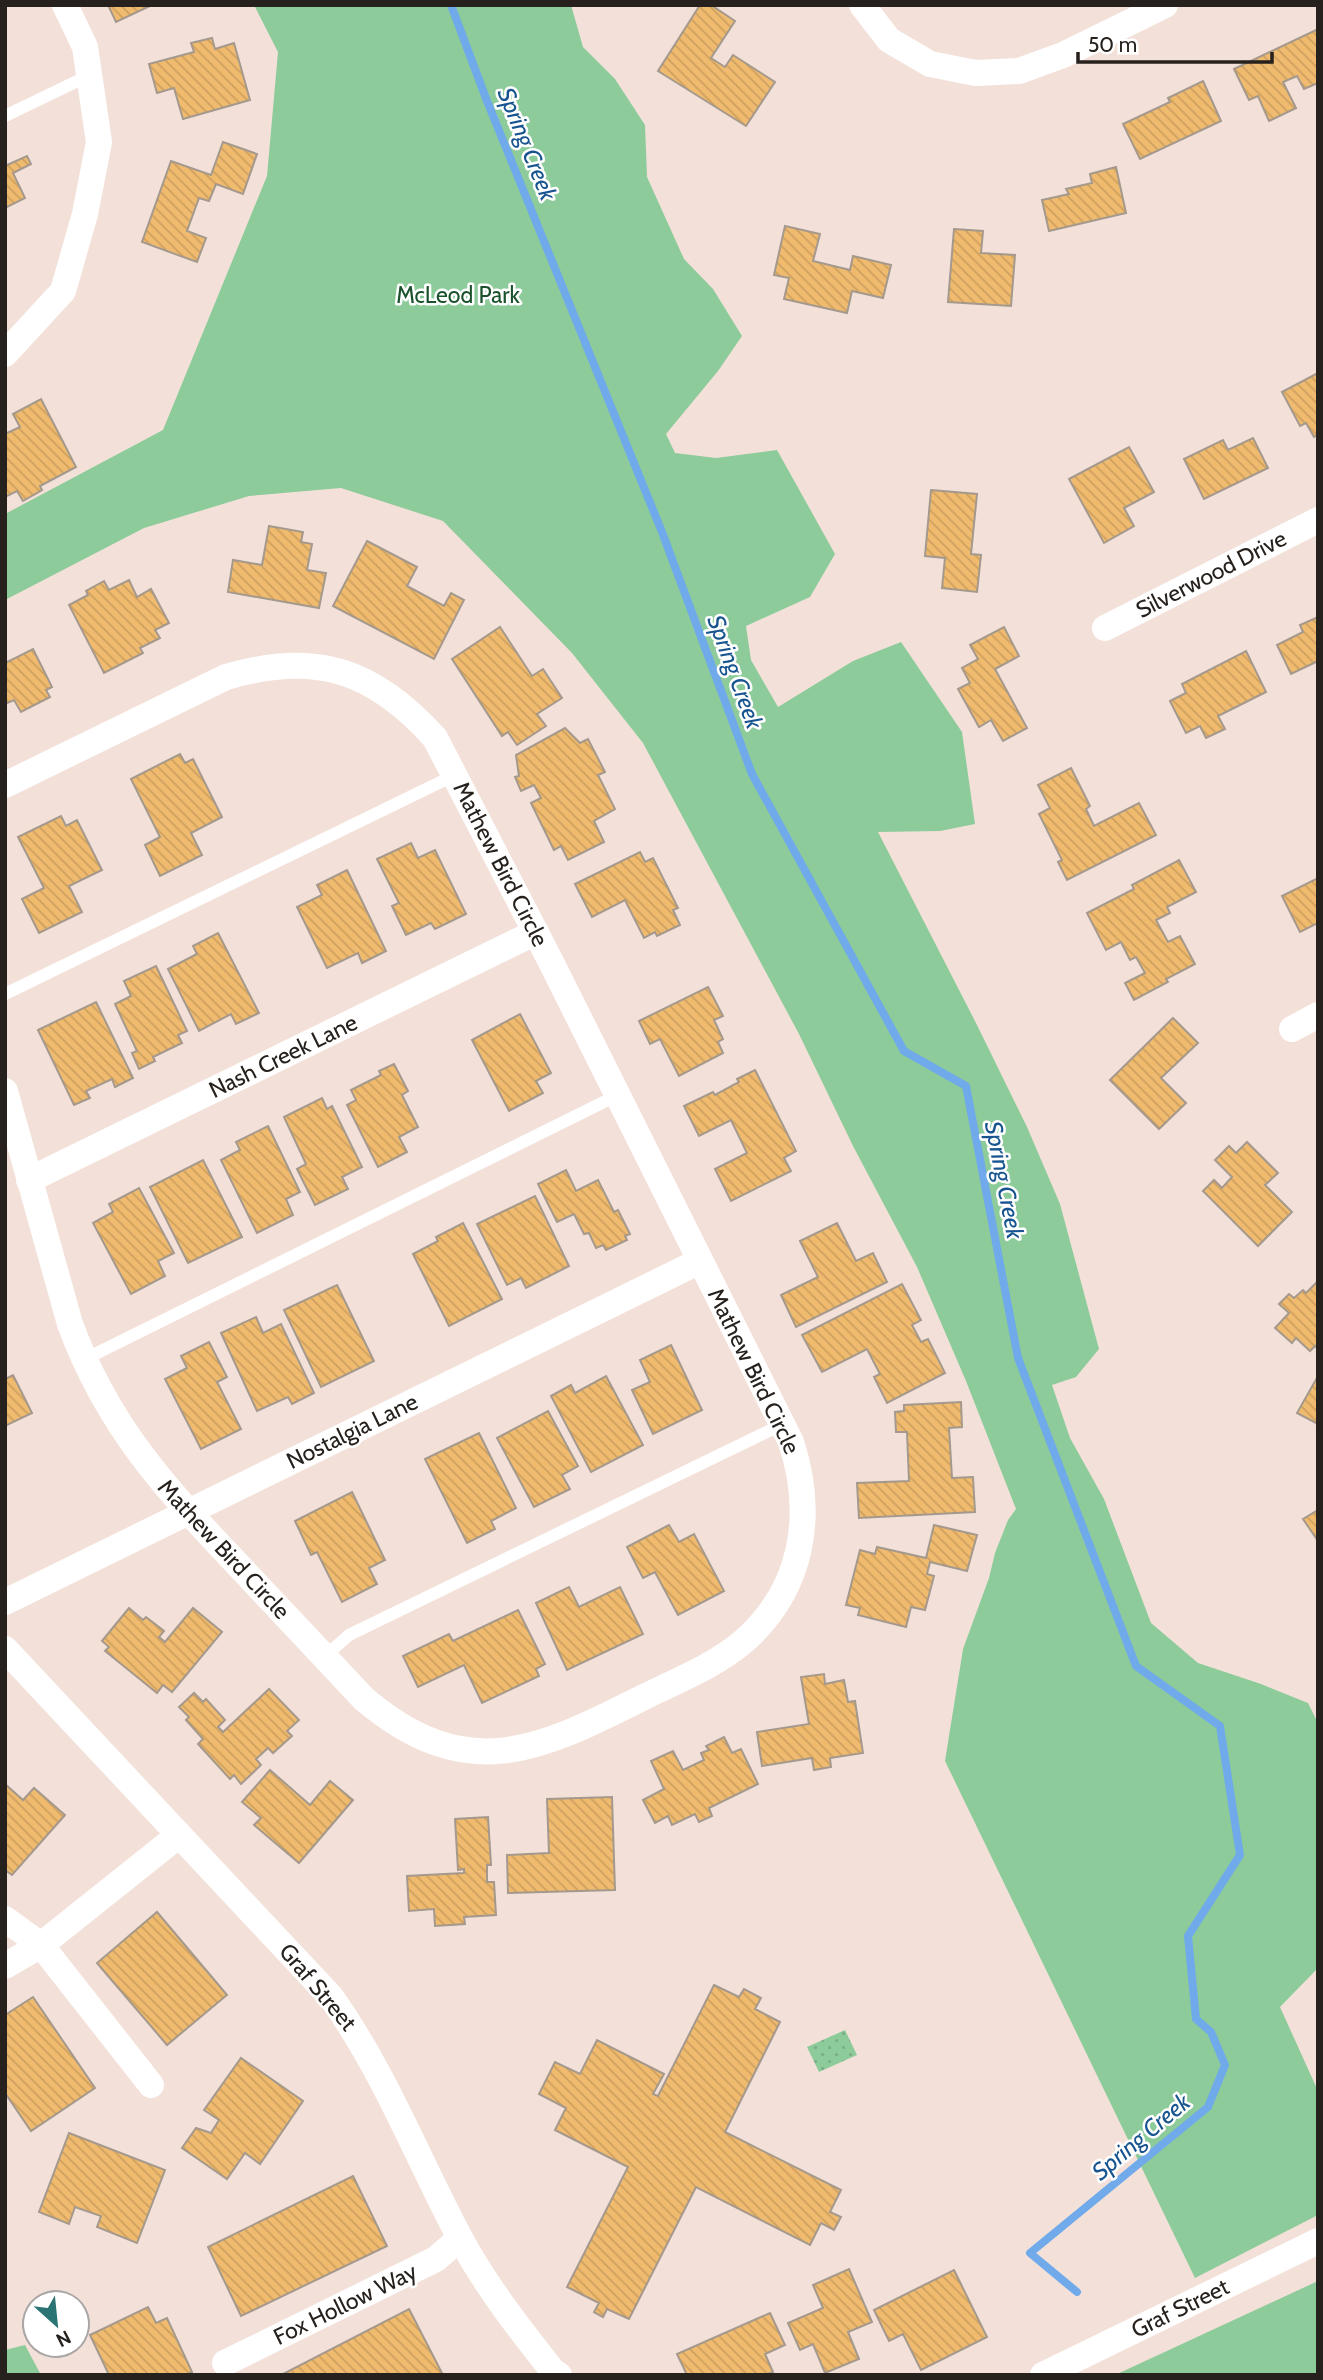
<svg xmlns="http://www.w3.org/2000/svg" width="1323" height="2380" font-family="Cabin,sans-serif">
	<style>
		.grass { fill: url(#grass-dots) }
		.park { fill: #8dcb9a }
		.lines { fill: none; stroke-linecap: round; stroke-linejoin: round }
		.stream { stroke: #70aaea; stroke-width: 8 }
		.building { fill: url(#building-back-hatch); stroke: #a4998c; stroke-width: 2 }
		.lane { stroke: #fff; stroke-width: 12 }
		.street { stroke: #fff; stroke-width: 26 }
		.labels { text-anchor: middle; stroke-width: 5; stroke-linejoin: round; paint-order: stroke }
		.park-label { font-size: 23px; fill: #1b522c; stroke: #fff }
		.street-label { font-size: 23px; fill: #27211d; stroke: #fff }
		.water-label { font-size: 24px; font-style: italic; fill: #18548f; stroke: #fff }
	</style>
	<defs>
		<pattern id="grass-dots" width="8" height="8" patternUnits="userSpaceOnUse" patternTransform="scale(1.75)"><rect width="8" height="8" fill="#8dcb9a"/><path d="M2 2h.1M6 6h.1" fill="none" stroke="#7aae84" stroke-width="1.8" stroke-linecap="round"/></pattern>
		<pattern id="building-back-hatch" width="6" height="6" patternUnits="userSpaceOnUse" patternTransform="scale(1.75)"><rect width="6" height="6" fill="#f0bb6e"/><path d="M-1 5l2 2M0 0l6 6M5-1l2 2" fill="none" stroke="#cea05f"/></pattern>
	</defs>
	<rect width="100%" height="100%" fill="#f3e1d9"/>
	<path class="grass" d="M 845,2030 L 857,2055 L 819,2072 L 807,2047 Z"/>
	<g class="park">
		<path d="M 254,5 L 571,5 L 583,47 L 615,79 L 645,125 L 647,177 L 684,259 L 713,289 L 742,336 L 718,371 L 666,434 L 675,453 L 716,458 L 777,450 L 835,554 L 810,597 L 746,626 L 751,660 L 778,707 L 853,661 L 901,642 L 962,732 L 975,824 L 940,831 L 878,832 L 977,1025 L 1027,1127 L 1060,1204 L 1099,1349 L 1076,1377 L 1052,1385 L 1070,1438 L 1104,1499 L 1151,1623 L 1198,1663 L 1261,1684 L 1308,1703 L 1318,1723 L 1318,1968 L 1280,2007 L 1318,2091 L 1318,2215 L 1195,2278 L 945,1761 L 963,1649 L 989,1578 L 995,1553 L 1008,1520 L 1016,1509 L 966,1381 L 917,1267 L 853,1146 L 799,1034 L 643,743 L 572,653 L 443,521 L 341,488 L 249,496 L 144,528 L 5,600 L 5,514 L 163,430 L 267,176 L 278,52 Z"/>
		<path d="M 1318,2281 L 1318,2375 L 1115,2375 Z"/>
		<path d="M 25,2345 L 41,2375 L 5,2375 L 5,2350 Z"/>
	</g>
	<g class="lines">
		<path class="stream" d="M 451,5 L 487,101 L 662,532 L 752,774 L 904,1051 L 966,1086 L 1018,1358 L 1136,1666 L 1220,1726 L 1240,1855 L 1188,1936 L 1196,2019 L 1211,2032 L 1225,2065 L 1208,2107 L 1030,2253 L 1077,2292"/>
	</g>
	<g class="building">
		<path d="M 108,5 L 152,5 L 116,22 Z"/>
		<path d="M 700,5 L 711,5 L 735,21 L 711,58 L 725,67 L 733,55 L 775,82 L 746,126 L 658,71 Z"/>
		<path d="M 1318,29 L 1318,83 L 1304,89 L 1297,76 L 1283,82 L 1296,108 L 1269,121 L 1258,96 L 1249,100 L 1234,69 Z"/>
		<path d="M 212,38 L 215,49 L 234,43 L 250,100 L 183,119 L 174,88 L 157,93 L 149,64 L 194,52 L 191,43 Z"/>
		<path d="M 1203,81 L 1221,121 L 1140,159 L 1123,124 L 1170,102 L 1168,98 Z"/>
		<path d="M 223,142 L 257,154 L 243,194 L 216,184 L 209,201 L 199,198 L 187,231 L 206,238 L 197,262 L 142,242 L 171,161 L 211,175 Z"/>
		<path d="M 27,156 L 31,164 L 13,173 L 25,198 L 5,208 L 5,166 Z"/>
		<path d="M 1116,167 L 1126,213 L 1049,231 L 1042,200 L 1069,194 L 1066,189 L 1092,183 L 1090,174 Z"/>
		<path d="M 785,226 L 820,234 L 813,261 L 850,270 L 853,256 L 891,265 L 883,298 L 852,291 L 847,313 L 784,299 L 789,278 L 774,275 Z"/>
		<path d="M 954,229 L 983,231 L 981,253 L 1015,255 L 1011,306 L 948,302 Z"/>
		<path d="M 1318,373 L 1318,435 L 1314,437 L 1306,423 L 1300,426 L 1282,392 Z"/>
		<path d="M 41,399 L 76,467 L 40,486 L 42,490 L 23,501 L 17,491 L 5,497 L 5,434 L 20,427 L 13,414 Z"/>
		<path d="M 1253,438 L 1268,468 L 1204,499 L 1184,459 L 1223,440 L 1228,450 Z"/>
		<path d="M 1129,447 L 1154,492 L 1124,508 L 1134,526 L 1104,543 L 1069,479 Z"/>
		<path d="M 931,490 L 977,494 L 971,554 L 981,555 L 977,592 L 942,588 L 945,558 L 925,556 Z"/>
		<path d="M 269,526 L 303,532 L 301,542 L 312,544 L 307,570 L 326,573 L 319,608 L 228,592 L 233,560 L 262,565 Z"/>
		<path d="M 367,541 L 417,567 L 407,586 L 444,606 L 451,593 L 464,600 L 434,659 L 333,606 Z"/>
		<path d="M 129,580 L 137,597 L 151,589 L 169,623 L 155,630 L 160,638 L 140,648 L 143,653 L 104,673 L 69,605 L 88,595 L 86,591 L 104,581 L 109,590 Z"/>
		<path d="M 1318,617 L 1318,661 L 1291,674 L 1277,645 L 1303,632 L 1300,625 Z"/>
		<path d="M 500,627 L 532,676 L 543,669 L 562,698 L 537,714 L 546,726 L 517,745 L 508,732 L 502,736 L 452,659 Z"/>
		<path d="M 1004,627 L 1019,656 L 995,669 L 1027,728 L 1003,741 L 991,720 L 979,727 L 958,689 L 970,683 L 962,668 L 978,659 L 970,645 Z"/>
		<path d="M 33,649 L 52,687 L 46,690 L 50,697 L 21,712 L 14,700 L 5,704 L 5,663 Z"/>
		<path d="M 1246,651 L 1266,692 L 1218,716 L 1225,729 L 1206,738 L 1200,726 L 1186,733 L 1170,701 L 1186,693 L 1182,684 Z"/>
		<path d="M 565,728 L 580,743 L 588,739 L 605,772 L 598,775 L 615,809 L 594,821 L 604,842 L 568,860 L 561,846 L 554,850 L 531,803 L 541,798 L 534,785 L 521,791 L 515,777 L 519,776 L 516,755 Z"/>
		<path d="M 180,754 L 185,763 L 193,759 L 222,817 L 191,833 L 202,855 L 160,876 L 145,845 L 160,837 L 131,779 Z"/>
		<path d="M 1071,768 L 1090,806 L 1086,809 L 1094,826 L 1139,803 L 1156,835 L 1067,880 L 1058,862 L 1062,860 L 1039,814 L 1050,808 L 1038,785 Z"/>
		<path d="M 61,816 L 66,826 L 77,820 L 102,870 L 69,886 L 82,912 L 39,933 L 22,899 L 44,888 L 18,837 Z"/>
		<path d="M 411,843 L 418,858 L 435,850 L 466,914 L 435,929 L 431,923 L 406,935 L 392,906 L 399,903 L 377,859 Z"/>
		<path d="M 640,852 L 645,862 L 653,858 L 678,908 L 673,910 L 680,925 L 657,936 L 655,932 L 644,938 L 625,900 L 592,917 L 575,884 Z"/>
		<path d="M 1179,860 L 1196,892 L 1167,907 L 1170,913 L 1156,920 L 1168,942 L 1180,936 L 1195,964 L 1166,979 L 1168,982 L 1134,1000 L 1125,983 L 1145,973 L 1136,957 L 1130,960 L 1121,942 L 1106,950 L 1087,913 L 1134,889 L 1132,885 Z"/>
		<path d="M 347,870 L 386,951 L 362,963 L 358,953 L 327,968 L 297,907 L 322,895 L 317,885 Z"/>
		<path d="M 1318,878 L 1318,923 L 1300,932 L 1282,896 Z"/>
		<path d="M 218,933 L 259,1013 L 236,1024 L 231,1014 L 199,1031 L 168,969 L 197,954 L 193,946 Z"/>
		<path d="M 156,966 L 187,1031 L 178,1035 L 182,1043 L 153,1057 L 155,1061 L 139,1069 L 132,1053 L 137,1051 L 115,1004 L 131,996 L 124,981 Z"/>
		<path d="M 708,987 L 723,1016 L 714,1020 L 723,1039 L 718,1042 L 723,1053 L 679,1076 L 660,1039 L 650,1044 L 639,1021 Z"/>
		<path d="M 96,1002 L 133,1078 L 115,1087 L 112,1079 L 86,1091 L 90,1098 L 74,1105 L 38,1030 Z"/>
		<path d="M 520,1014 L 551,1073 L 536,1081 L 543,1093 L 509,1111 L 472,1040 Z"/>
		<path d="M 1173,1018 L 1198,1043 L 1161,1078 L 1186,1103 L 1159,1129 L 1110,1080 Z"/>
		<path d="M 394,1064 L 408,1091 L 402,1095 L 418,1127 L 399,1137 L 407,1152 L 378,1167 L 347,1105 L 356,1100 L 351,1090 L 381,1075 L 379,1071 Z"/>
		<path d="M 755,1070 L 796,1151 L 784,1158 L 791,1171 L 731,1201 L 715,1169 L 747,1153 L 731,1120 L 699,1136 L 684,1106 L 713,1092 L 715,1095 L 739,1082 L 737,1079 Z"/>
		<path d="M 322,1098 L 327,1109 L 332,1106 L 362,1167 L 342,1177 L 348,1189 L 315,1205 L 297,1169 L 306,1164 L 284,1117 Z"/>
		<path d="M 268,1126 L 300,1192 L 286,1199 L 293,1215 L 257,1233 L 221,1160 L 240,1150 L 236,1142 Z"/>
		<path d="M 1247,1142 L 1278,1173 L 1265,1185 L 1292,1212 L 1258,1246 L 1203,1191 L 1214,1180 L 1222,1188 L 1232,1177 L 1215,1160 L 1229,1146 L 1236,1153 Z"/>
		<path d="M 203,1160 L 242,1237 L 188,1263 L 150,1187 Z"/>
		<path d="M 566,1170 L 576,1191 L 598,1180 L 614,1212 L 618,1210 L 630,1234 L 625,1236 L 627,1240 L 606,1250 L 603,1245 L 596,1248 L 589,1233 L 584,1234 L 574,1214 L 557,1222 L 538,1184 Z"/>
		<path d="M 139,1188 L 174,1253 L 158,1261 L 165,1276 L 131,1294 L 93,1223 L 113,1212 L 109,1204 Z"/>
		<path d="M 535,1196 L 569,1266 L 526,1288 L 521,1278 L 507,1285 L 477,1224 Z"/>
		<path d="M 463,1223 L 502,1299 L 449,1326 L 413,1254 L 438,1241 L 436,1237 Z"/>
		<path d="M 837,1223 L 856,1261 L 873,1253 L 887,1282 L 796,1327 L 781,1295 L 818,1277 L 800,1241 Z"/>
		<path d="M 1318,1281 L 1318,1349 L 1315,1346 L 1310,1351 L 1296,1338 L 1292,1343 L 1275,1328 L 1289,1313 L 1279,1304 L 1289,1294 L 1294,1298 L 1303,1290 L 1306,1293 Z"/>
		<path d="M 902,1284 L 921,1320 L 912,1325 L 921,1342 L 928,1339 L 945,1373 L 887,1403 L 874,1377 L 880,1374 L 867,1349 L 822,1372 L 802,1335 Z"/>
		<path d="M 337,1285 L 374,1361 L 321,1387 L 284,1310 Z"/>
		<path d="M 256,1317 L 263,1333 L 281,1324 L 314,1393 L 292,1404 L 288,1397 L 257,1411 L 221,1333 Z"/>
		<path d="M 209,1342 L 227,1377 L 217,1382 L 241,1429 L 201,1449 L 165,1379 L 187,1368 L 181,1356 Z"/>
		<path d="M 671,1345 L 702,1410 L 653,1434 L 632,1390 L 650,1382 L 640,1360 Z"/>
		<path d="M 13,1375 L 32,1413 L 5,1426 L 5,1379 Z"/>
		<path d="M 606,1376 L 643,1445 L 591,1472 L 551,1396 L 571,1385 L 575,1393 Z"/>
		<path d="M 1318,1376 L 1318,1424 L 1297,1413 Z"/>
		<path d="M 961,1402 L 962,1427 L 949,1428 L 952,1478 L 973,1477 L 975,1512 L 859,1518 L 857,1483 L 909,1481 L 907,1432 L 896,1432 L 895,1412 L 904,1411 L 904,1405 Z"/>
		<path d="M 548,1411 L 578,1466 L 562,1475 L 570,1489 L 534,1507 L 497,1438 Z"/>
		<path d="M 479,1433 L 516,1508 L 491,1521 L 495,1529 L 467,1543 L 425,1459 Z"/>
		<path d="M 352,1492 L 385,1560 L 369,1568 L 377,1584 L 342,1602 L 317,1552 L 311,1555 L 295,1521 Z"/>
		<path d="M 1318,1510 L 1318,1541 L 1303,1519 Z"/>
		<path d="M 669,1525 L 679,1542 L 694,1534 L 724,1591 L 678,1615 L 655,1572 L 643,1578 L 627,1547 Z"/>
		<path d="M 934,1525 L 977,1535 L 967,1571 L 930,1562 L 927,1574 L 934,1576 L 925,1610 L 911,1607 L 906,1627 L 858,1615 L 860,1608 L 846,1605 L 860,1550 L 875,1554 L 877,1547 L 926,1558 Z"/>
		<path d="M 569,1587 L 579,1607 L 620,1587 L 643,1634 L 567,1670 L 536,1603 Z"/>
		<path d="M 129,1608 L 143,1620 L 146,1617 L 164,1631 L 159,1637 L 165,1642 L 193,1608 L 222,1632 L 172,1692 L 163,1685 L 157,1693 L 105,1651 L 109,1647 L 102,1641 Z"/>
		<path d="M 518,1610 L 545,1664 L 536,1669 L 539,1676 L 482,1703 L 464,1665 L 418,1687 L 403,1656 L 449,1634 L 453,1641 Z"/>
		<path d="M 824,1674 L 825,1684 L 844,1680 L 848,1702 L 855,1701 L 863,1753 L 830,1758 L 831,1767 L 814,1770 L 812,1758 L 762,1766 L 757,1732 L 809,1724 L 801,1677 Z"/>
		<path d="M 269,1689 L 299,1720 L 287,1731 L 292,1736 L 273,1753 L 268,1748 L 256,1759 L 261,1765 L 241,1784 L 234,1775 L 230,1779 L 198,1744 L 203,1739 L 186,1720 L 189,1717 L 179,1707 L 194,1693 L 203,1702 L 206,1699 L 225,1720 L 218,1727 L 223,1732 Z"/>
		<path d="M 724,1737 L 732,1753 L 741,1749 L 758,1784 L 709,1808 L 712,1816 L 699,1822 L 695,1814 L 672,1825 L 668,1816 L 655,1823 L 643,1800 L 664,1789 L 651,1761 L 673,1751 L 683,1770 L 704,1760 L 701,1753 L 709,1750 L 706,1746 Z"/>
		<path d="M 270,1770 L 310,1805 L 330,1781 L 353,1800 L 299,1863 L 254,1825 L 261,1818 L 242,1802 Z"/>
		<path d="M 5,1784 L 23,1800 L 34,1788 L 65,1815 L 12,1875 L 5,1870 Z"/>
		<path d="M 612,1797 L 615,1890 L 508,1893 L 507,1855 L 549,1853 L 547,1799 Z"/>
		<path d="M 488,1817 L 491,1865 L 487,1865 L 487,1882 L 494,1882 L 496,1915 L 464,1917 L 465,1924 L 435,1926 L 434,1909 L 409,1911 L 407,1876 L 464,1873 L 464,1869 L 458,1870 L 455,1819 Z"/>
		<path d="M 157,1912 L 227,1995 L 167,2045 L 97,1963 Z"/>
		<path d="M 714,1985 L 739,1997 L 744,1989 L 761,1998 L 755,2009 L 780,2022 L 725,2132 L 841,2190 L 830,2212 L 841,2217 L 834,2230 L 821,2223 L 810,2245 L 696,2187 L 629,2319 L 607,2309 L 603,2317 L 594,2312 L 599,2303 L 567,2287 L 628,2167 L 555,2130 L 566,2108 L 539,2094 L 555,2062 L 580,2074 L 597,2040 L 664,2074 L 653,2094 L 658,2096 Z"/>
		<path d="M 33,1997 L 95,2088 L 31,2131 L 5,2093 L 5,2015 Z"/>
		<path d="M 241,2058 L 303,2101 L 260,2164 L 245,2153 L 227,2179 L 182,2148 L 196,2128 L 211,2133 L 219,2120 L 204,2110 Z"/>
		<path d="M 69,2133 L 165,2170 L 137,2243 L 97,2227 L 101,2216 L 75,2207 L 69,2224 L 39,2212 Z"/>
		<path d="M 353,2176 L 387,2246 L 241,2316 L 208,2247 Z"/>
		<path d="M 849,2269 L 872,2322 L 848,2332 L 859,2359 L 825,2373 L 813,2344 L 800,2350 L 788,2323 L 823,2308 L 813,2285 Z"/>
		<path d="M 954,2270 L 987,2337 L 921,2370 L 903,2334 L 889,2341 L 874,2310 Z"/>
		<path d="M 148,2307 L 156,2323 L 167,2318 L 192,2372 L 186,2375 L 109,2375 L 90,2335 Z"/>
		<path d="M 409,2309 L 443,2375 L 284,2375 L 283,2374 Z"/>
		<path d="M 770,2313 L 785,2345 L 765,2354 L 773,2372 L 765,2375 L 687,2375 L 677,2354 Z"/>
	</g>
	<g class="lines">
		<g class="lane">
			<path d="M 5,116 L 90,75"/>
			<path d="M 5,994 L 455,775"/>
			<path d="M 83,1360 L 618,1095"/>
			<path d="M 324,1657 L 349,1635 L 783,1424"/>
		</g>
		<g class="street">
			<path d="M 862,5 L 889,40 L 930,64 L 976,73 L 1019,71 L 1063,55 L 1165,5"/>
			<path d="M 5,354 L 63,291 L 85,214 L 99,142 L 85,47 L 65,5"/>
			<path d="M 1105,628 L 1318,520"/>
			<path d="M 5,785 L 226,677 C 315,651 373,669 435,738 L 550,960 L 791,1442 C 815,1515 803,1589 744,1641 C 715,1666 676,1681 642,1698 C 537,1751 466,1785 364,1699 C 323,1655 281,1611 240,1567 C 166,1489 108,1427 70,1324 L 5,1091"/>
			<path d="M 1292,1029 L 1318,1015"/>
			<path d="M 29,1180 L 536,932"/>
			<path d="M 5,1602 L 700,1261"/>
			<path d="M 5,1649 L 331,1997 C 384,2071 417,2157 460,2238 C 486,2286 518,2327 552,2370 L 559,2375"/>
			<path d="M 5,1919 L 41,1945 L 151,2085"/>
			<path d="M 5,1966 L 41,1945 L 179,1835"/>
			<path d="M 225,2363 L 436,2259 L 460,2238"/>
			<path d="M 1043,2375 L 1318,2241"/>
		</g>
	</g>
	<g class="labels">
		<g class="park-label">
			<text x="458" y="303">McLeod Park</text>
		</g>
		<g class="street-label">
			<text transform="translate(1211 574) rotate(-27)" y="8">Silverwood Drive</text>
			<text transform="translate(501 864) rotate(63)" y="8">Mathew Bird Circle</text>
			<text transform="translate(283 1056) rotate(-26)" y="8">Nash Creek Lane</text>
			<text transform="translate(754 1371) rotate(64)" y="8">Mathew Bird Circle</text>
			<text transform="translate(352 1431) rotate(-26)" y="8">Nostalgia Lane</text>
			<text transform="translate(224 1549) rotate(47)" y="8">Mathew Bird Circle</text>
			<text transform="translate(318 1987) rotate(50)" y="8">Graf Street</text>
			<text transform="translate(345 2304) rotate(-26)" y="8">Fox Hollow Way</text>
			<text transform="translate(1180 2308) rotate(-26)" y="8">Graf Street</text>
		</g>
		<g class="water-label">
			<text transform="translate(527 144) rotate(68)" y="8">Spring Creek</text>
			<text transform="translate(735 672) rotate(70)" y="8">Spring Creek</text>
			<text transform="translate(1004 1180) rotate(79)" y="8">Spring Creek</text>
			<text transform="translate(1141 2137) rotate(-40)" y="8">Spring Creek</text>
		</g>
	</g>
	<rect width="1323" height="2380" fill="none" stroke="#27211d" stroke-width="14"/>
	<g transform="translate(56 2324) rotate(153)"><circle r="33" fill="#ffffff" stroke="#a9a6a5" stroke-width="2"/>
	<path d="M0-5L12 26L0 18L-12 26Z" fill="#2a7473"/>
	<text y="-10" font-size="19" font-weight="bold" text-anchor="middle" fill="#27211d">N</text>
	</g>
	<path d="M1078 52v10h194v-10" fill="none" stroke="#27211d" stroke-width="3.5"/>
	<text x="1088" y="52" font-size="21" fill="#27211d" stroke="#ffffff" stroke-width="5" paint-order="stroke">50 m</text>
</svg>
